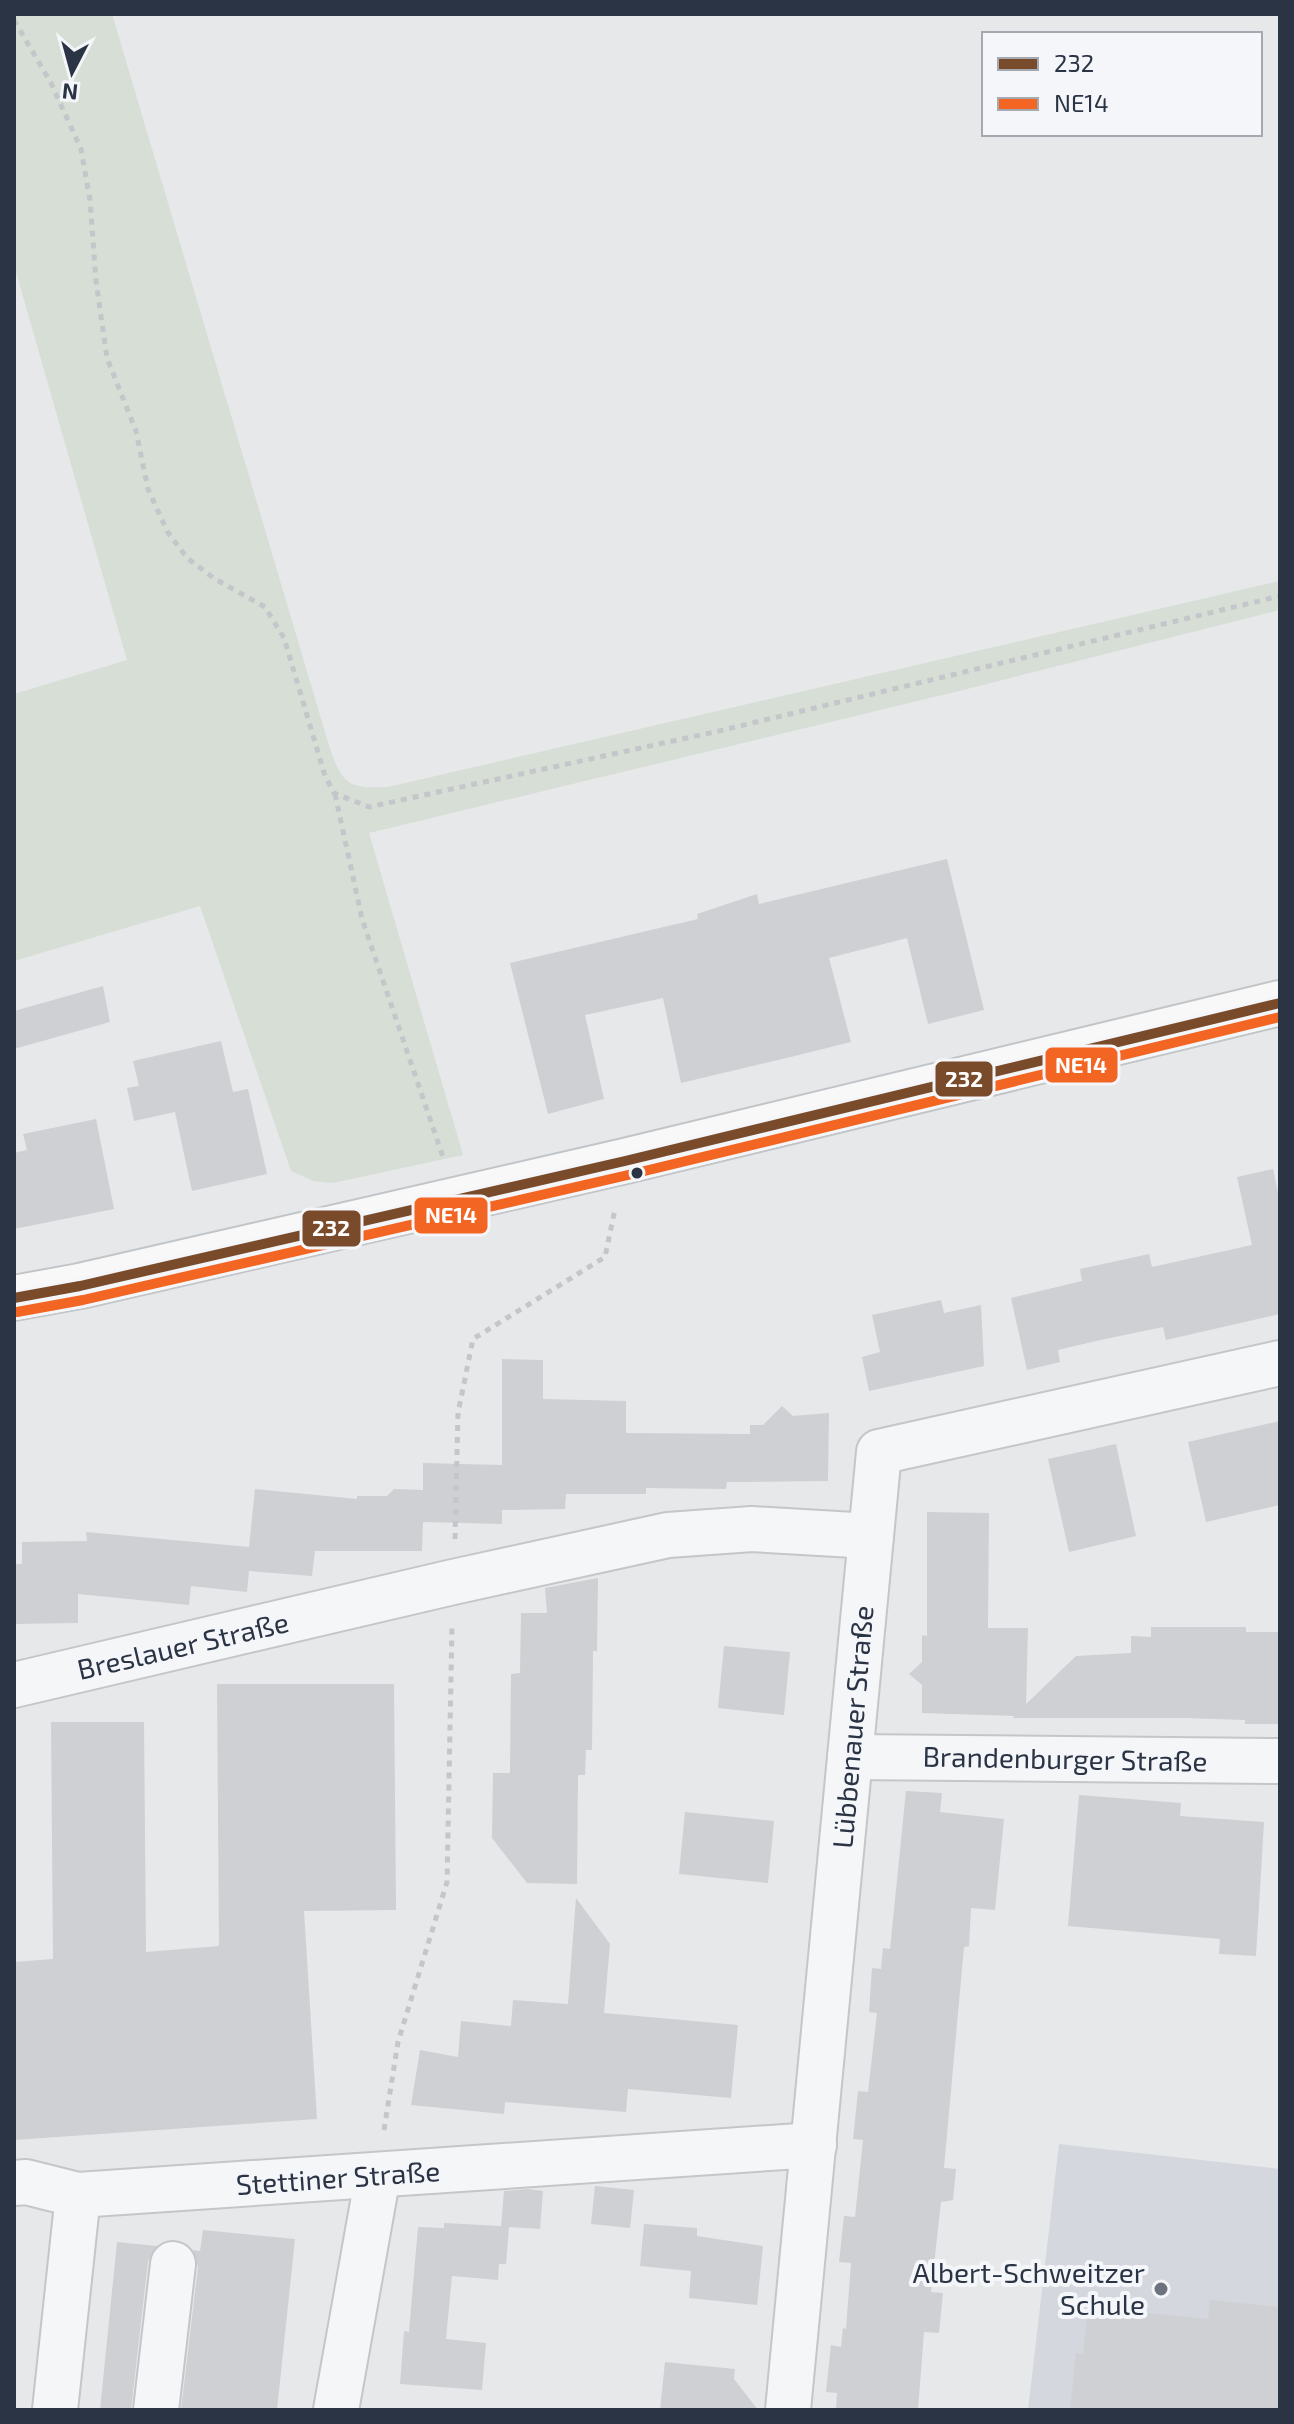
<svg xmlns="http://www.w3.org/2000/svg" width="1294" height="2424" font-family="'Exo 2',sans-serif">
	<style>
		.built { fill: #d4d7dd }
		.green { fill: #d6ded6 }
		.building { fill: #ced0d3 }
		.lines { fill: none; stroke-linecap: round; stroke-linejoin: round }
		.minor-casing { stroke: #c4c6c8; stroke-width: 48 }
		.major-casing { stroke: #c2c5c8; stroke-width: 48 }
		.path { stroke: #c5c6ca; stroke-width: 5; stroke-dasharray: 6 6; stroke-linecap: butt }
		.minor { stroke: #f5f6f7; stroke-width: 44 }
		.major { stroke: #f8f8f8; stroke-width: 44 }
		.bus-1-casing { stroke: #f4f6f9; stroke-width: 16 }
		.bus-2-casing { stroke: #f4f6f9; stroke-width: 16 }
		.bus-1 { stroke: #7a4b2a; stroke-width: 10 }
		.bus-2 { stroke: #f26522; stroke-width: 10 }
		.bus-dot { fill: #2b3445; stroke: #f4f6f9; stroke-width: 3 }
		.poi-dot { fill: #6c737f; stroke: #f4f6f9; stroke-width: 3 }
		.labels { text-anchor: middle; stroke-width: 8; stroke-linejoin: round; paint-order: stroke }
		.street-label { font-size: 28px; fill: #2b3445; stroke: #f4f6f9 }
		.poi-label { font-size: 28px; fill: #2b3445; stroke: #f4f6f9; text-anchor: end }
		.line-badge { stroke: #f4f6f9; stroke-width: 3 }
		.badge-label { font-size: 22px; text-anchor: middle; font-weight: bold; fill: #fff }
	</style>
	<rect width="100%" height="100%" fill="#e6e8ea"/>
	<path class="built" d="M 1059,2144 L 1280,2169 L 1280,2410 L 1028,2410 Z"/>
	<path class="green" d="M 14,14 L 112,14 L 330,749 C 343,785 349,789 388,787 L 1280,581 L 1280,610 L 963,690 L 369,833 L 463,1155 L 333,1183 L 313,1181 L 291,1171 L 200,906 L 14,961 L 14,694 L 127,660 L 14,265 Z"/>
	<g class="building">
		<path d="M 947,859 L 984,1010 L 928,1024 L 907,938 L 829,958 L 851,1042 L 799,1055 L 681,1083 L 663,998 L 585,1015 L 604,1099 L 548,1114 L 510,963 L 698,919 L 697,914 L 757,894 L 759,904 Z"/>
		<path d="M 103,986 L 110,1022 L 14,1049 L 14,1011 Z"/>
		<path d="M 221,1041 L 233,1092 L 248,1089 L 267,1174 L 192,1191 L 175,1112 L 134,1121 L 127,1088 L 139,1086 L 133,1061 Z"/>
		<path d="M 96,1119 L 114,1209 L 14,1229 L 14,1153 L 27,1150 L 23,1134 Z"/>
		<path d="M 1273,1169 L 1280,1202 L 1280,1314 L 1166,1340 L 1163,1327 L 1096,1341 L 1058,1350 L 1060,1362 L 1027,1370 L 1011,1298 L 1082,1281 L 1080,1269 L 1149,1254 L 1152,1267 L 1252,1245 L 1237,1177 Z"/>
		<path d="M 941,1300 L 944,1313 L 981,1305 L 984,1366 L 869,1391 L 862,1357 L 880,1352 L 872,1315 Z"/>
		<path d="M 502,1359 L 543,1360 L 543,1399 L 626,1401 L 626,1433 L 750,1434 L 750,1425 L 763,1425 L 782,1406 L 793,1416 L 829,1413 L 828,1481 L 727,1482 L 726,1489 L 646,1488 L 646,1494 L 566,1494 L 565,1509 L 502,1510 L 502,1524 L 423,1522 L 422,1551 L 315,1551 L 312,1576 L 249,1571 L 247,1592 L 191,1586 L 189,1605 L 78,1594 L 78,1623 L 14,1624 L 14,1564 L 22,1564 L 22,1542 L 87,1541 L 86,1532 L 249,1547 L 255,1489 L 357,1499 L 357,1496 L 387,1496 L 394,1489 L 423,1490 L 423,1463 L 502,1465 Z"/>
		<path d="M 1280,1421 L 1280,1505 L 1206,1522 L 1188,1442 Z"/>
		<path d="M 1116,1444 L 1136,1536 L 1069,1552 L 1048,1459 Z"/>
		<path d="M 927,1512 L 989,1513 L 988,1628 L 1028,1628 L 1026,1704 L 1076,1656 L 1131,1653 L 1131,1636 L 1151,1637 L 1151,1627 L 1246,1627 L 1246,1632 L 1280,1632 L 1280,1724 L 1245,1724 L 1245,1720 L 1185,1718 L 1012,1718 L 1015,1716 L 922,1713 L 922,1685 L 909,1674 L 922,1662 L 922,1635 L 927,1636 Z"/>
		<path d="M 598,1578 L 597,1651 L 593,1651 L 592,1750 L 586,1750 L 585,1775 L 578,1775 L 577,1884 L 527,1883 L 492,1838 L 493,1773 L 510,1773 L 511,1674 L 520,1673 L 521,1613 L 547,1613 L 545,1588 Z"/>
		<path d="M 724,1646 L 790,1652 L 784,1715 L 718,1708 Z"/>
		<path d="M 217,1684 L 394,1684 L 396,1910 L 304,1911 L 317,2119 L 14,2140 L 14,1962 L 53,1959 L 51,1722 L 144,1722 L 146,1952 L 219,1946 Z"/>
		<path d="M 906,1791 L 942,1793 L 940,1812 L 1004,1819 L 995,1910 L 971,1908 L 969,1946 L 964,1947 L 944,2168 L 956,2169 L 953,2200 L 941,2202 L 931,2292 L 943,2293 L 939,2333 L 924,2332 L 918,2410 L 836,2410 L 837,2393 L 826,2392 L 831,2345 L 841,2347 L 843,2328 L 846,2329 L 851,2263 L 839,2262 L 844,2216 L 855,2217 L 863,2140 L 853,2139 L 858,2091 L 868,2092 L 877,2013 L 869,2012 L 872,1968 L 881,1969 L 883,1948 L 890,1949 Z"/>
		<path d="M 1079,1795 L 1181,1803 L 1180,1816 L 1264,1822 L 1256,1956 L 1219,1954 L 1220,1939 L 1068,1926 Z"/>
		<path d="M 685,1812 L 774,1821 L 768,1883 L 679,1874 Z"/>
		<path d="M 576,1898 L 610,1944 L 604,2013 L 738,2025 L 731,2098 L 628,2089 L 626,2112 L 505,2102 L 504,2114 L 411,2105 L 420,2050 L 458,2057 L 461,2021 L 511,2026 L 513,2000 L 568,2004 Z"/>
		<path d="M 595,2186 L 634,2190 L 630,2228 L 591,2224 Z"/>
		<path d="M 528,2189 L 543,2191 L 540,2229 L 509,2227 L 506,2264 L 499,2264 L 498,2280 L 452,2276 L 446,2339 L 486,2343 L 482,2390 L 400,2384 L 404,2331 L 409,2332 L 418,2227 L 444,2228 L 444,2223 L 501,2226 L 504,2191 Z"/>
		<path d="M 644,2224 L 697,2228 L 697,2236 L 763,2246 L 757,2305 L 689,2298 L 691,2271 L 640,2266 Z"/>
		<path d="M 203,2230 L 295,2239 L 277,2410 L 181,2410 L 198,2267 L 193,2250 L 200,2251 Z"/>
		<path d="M 117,2242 L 157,2246 L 148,2261 L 131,2410 L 100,2410 Z"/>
		<path d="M 1210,2300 L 1280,2307 L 1280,2410 L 1070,2410 L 1076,2353 L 1083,2354 L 1088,2307 L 1208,2319 Z"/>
		<path d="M 665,2362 L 735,2369 L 734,2379 L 758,2410 L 660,2410 Z"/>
	</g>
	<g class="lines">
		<defs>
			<g id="minor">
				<path d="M 14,1685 L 453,1582 L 668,1535 L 752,1529 L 871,1536"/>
				<path d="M 850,1757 L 1280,1761"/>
				<path d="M 14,2183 L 26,2182 L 78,2195"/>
				<path d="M 55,2410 L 78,2195 L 814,2145"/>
				<path d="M 156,2410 L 173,2264"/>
				<path d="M 336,2410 L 378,2175"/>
				<path d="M 788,2410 L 879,1452 L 1280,1363"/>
			</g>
			<path id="major" d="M 14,1298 L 80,1286 L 625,1161 L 1280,1003"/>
		</defs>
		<use href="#minor" class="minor-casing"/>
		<use href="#major" class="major-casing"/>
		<g class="path">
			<path d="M 14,20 L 51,83 L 81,149 L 90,200 L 96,281 L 107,358 L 136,431 L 148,489 L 167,531 L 187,558 L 215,579 L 265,607 L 284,638 L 325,776 L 334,793 L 369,807 L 719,731 L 1280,596"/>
			<path d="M 335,794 L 362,919 L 444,1160"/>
			<path d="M 455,1539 L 458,1413 L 473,1339 L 605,1257 L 615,1209"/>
			<path d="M 384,2130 L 398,2042 L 447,1882 L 452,1625"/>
		</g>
		<use href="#minor" class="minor"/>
		<use href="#major" class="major"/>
		<defs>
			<path id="bus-1" d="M 14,1298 L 80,1286 L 625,1161 L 1280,1003"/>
			<path id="bus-2" d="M 17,1312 L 83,1300 L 628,1175 L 1280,1017"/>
		</defs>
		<use href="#bus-1" class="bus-1-casing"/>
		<use href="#bus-2" class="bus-2-casing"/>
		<use href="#bus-1" class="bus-1"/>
		<use href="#bus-2" class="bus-2"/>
	</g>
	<circle class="bus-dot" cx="637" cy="1173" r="7"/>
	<circle class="poi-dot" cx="1161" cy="2289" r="8"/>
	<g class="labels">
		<g class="street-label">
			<text transform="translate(183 1646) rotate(-13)" y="10">Breslauer Straße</text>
			<text transform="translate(853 1727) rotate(-85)" y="10">Lübbenauer Straße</text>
			<text transform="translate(1065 1759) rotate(1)" y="10">Brandenburger Straße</text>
			<text transform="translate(338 2178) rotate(-4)" y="10">Stettiner Straße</text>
		</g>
		<g class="poi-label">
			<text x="1145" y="2283">Albert-Schweitzer<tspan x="1145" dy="32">Schule</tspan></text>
		</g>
	</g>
	<g class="line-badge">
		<rect x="1044" y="1046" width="75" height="38" rx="8" fill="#f26522"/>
		<rect x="934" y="1060" width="60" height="38" rx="8" fill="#7a4b2a"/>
		<rect x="413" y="1196" width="76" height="39" rx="8" fill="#f26522"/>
		<rect x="301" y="1209" width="61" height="39" rx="8" fill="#7a4b2a"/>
	</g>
	<g class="badge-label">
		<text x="1081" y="1073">NE14</text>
		<text x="964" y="1087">232</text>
		<text x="451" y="1223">NE14</text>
		<text x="331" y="1236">232</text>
	</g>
	<rect width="1294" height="2424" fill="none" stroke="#2b3445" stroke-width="32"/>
	<rect x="982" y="32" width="280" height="104" fill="#f4f6f9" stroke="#a4a8b1" stroke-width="2"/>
	<rect x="998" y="58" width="40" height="12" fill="#7a4b2a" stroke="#a4a8b1" stroke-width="2"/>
	<text x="1054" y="72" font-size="24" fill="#2b3445">232</text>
	<rect x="998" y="98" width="40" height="12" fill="#f26522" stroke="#a4a8b1" stroke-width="2"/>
	<text x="1054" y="112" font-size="24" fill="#2b3445">NE14</text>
	<g transform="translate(72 72) rotate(186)" stroke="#f4f6f9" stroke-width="6" paint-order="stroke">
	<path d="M0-6L14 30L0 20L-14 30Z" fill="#2b3445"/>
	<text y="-12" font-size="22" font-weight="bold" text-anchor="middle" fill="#2b3445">N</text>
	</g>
</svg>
